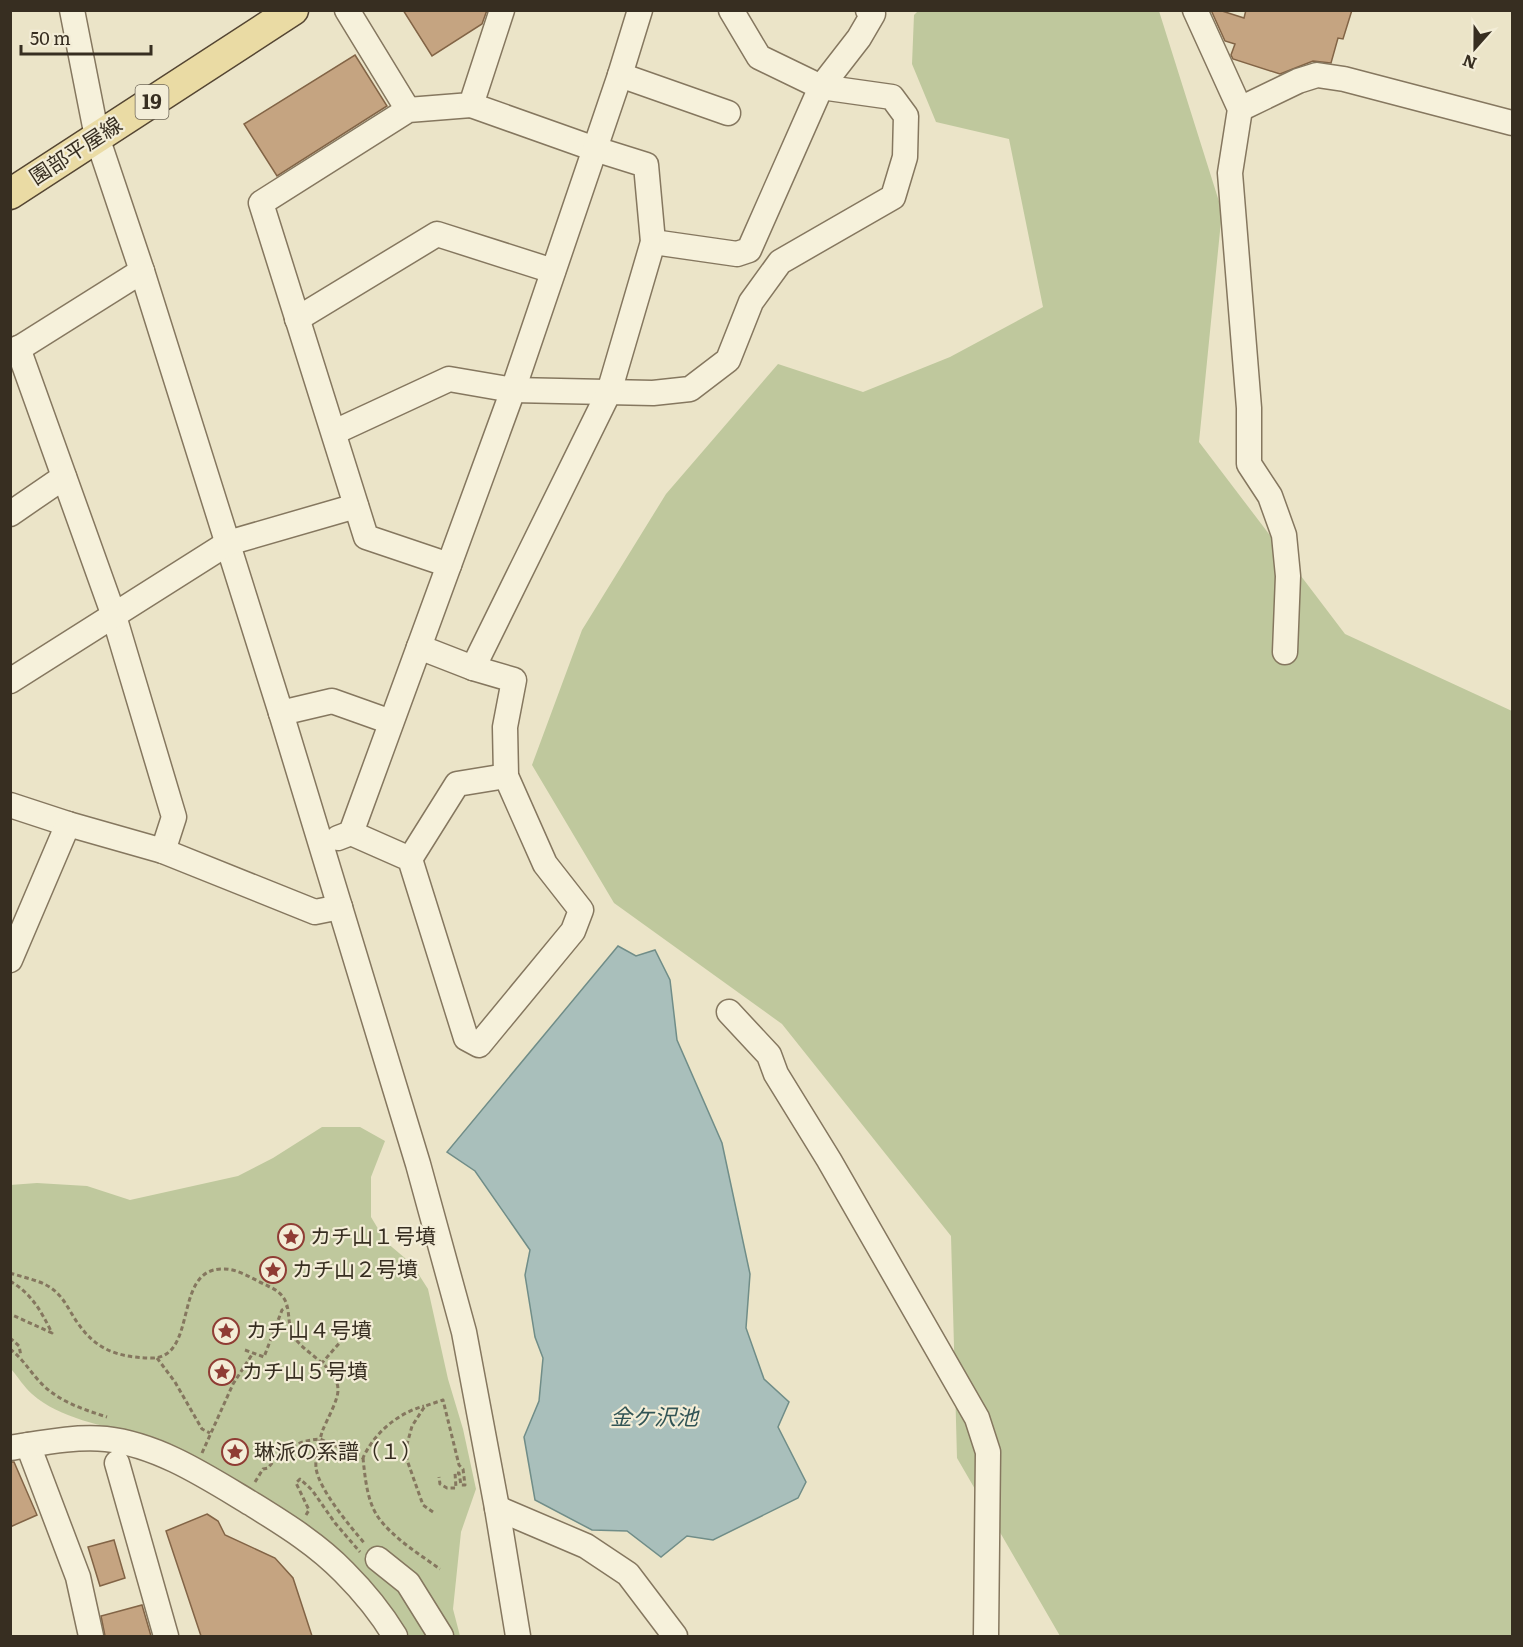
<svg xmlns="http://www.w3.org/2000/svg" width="1523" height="1647" font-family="Literata,'Noto Sans JP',serif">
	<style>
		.green { fill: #bfc89d }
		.water { fill: #a9bfbb; stroke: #708d88; stroke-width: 1.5 }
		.building { fill: #c5a481; stroke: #826446; stroke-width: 1.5 }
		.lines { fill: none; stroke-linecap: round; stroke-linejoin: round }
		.minor-casing { stroke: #85775f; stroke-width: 27 }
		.major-casing { stroke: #544532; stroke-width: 33 }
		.path { stroke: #85775f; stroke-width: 3; stroke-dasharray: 4.5 3; stroke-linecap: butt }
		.minor { stroke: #f6f1db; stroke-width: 24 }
		.major { stroke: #eadba4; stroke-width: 30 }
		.labels { text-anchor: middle; stroke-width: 4.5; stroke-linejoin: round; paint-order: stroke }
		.shield { fill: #f3edd7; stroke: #6f6758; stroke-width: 1.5 }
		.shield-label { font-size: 20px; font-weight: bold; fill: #372e21 }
		.street-label { font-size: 21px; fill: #372e21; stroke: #f3edd7 }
		.poi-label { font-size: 21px; fill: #372e21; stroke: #f3edd7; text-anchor: start }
		.water-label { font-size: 22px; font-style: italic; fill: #315455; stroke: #f3edd7 }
	</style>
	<rect width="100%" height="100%" fill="#ebe4c8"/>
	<g class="green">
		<path d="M 918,11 L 1159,11 L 1222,211 L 1199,442 L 1345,634 L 1512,711 L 1512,1636 L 1060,1636 L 957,1458 L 951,1236 L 782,1024 L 614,903 L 532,765 L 582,630 L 666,494 L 778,364 L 863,392 L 950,357 L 1043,307 L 1009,139 L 936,122 L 912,64 L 914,15 Z"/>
		<path d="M 322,1127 L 360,1127 L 385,1141 L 371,1177 L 371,1217 L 386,1242 L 412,1264 L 428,1289 L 448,1379 L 463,1429 L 476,1489 L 461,1532 L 453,1609 L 460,1636 L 409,1636 L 387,1604 L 138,1435 C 103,1425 60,1419 32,1394 C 24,1387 18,1377 11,1369 L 10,1185 L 37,1183 L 87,1186 L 130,1200 L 238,1176 L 273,1158 Z"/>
	</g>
	<path class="water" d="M 618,946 L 636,956 L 655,950 L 670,980 L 677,1040 L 722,1143 L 750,1274 L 746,1328 L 764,1379 L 789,1402 L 778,1427 L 806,1482 L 798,1498 L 713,1540 L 687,1536 L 661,1557 L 627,1531 L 592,1530 L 535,1500 L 524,1437 L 539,1401 L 543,1358 L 535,1337 L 525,1275 L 530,1250 L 475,1171 L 447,1152 Z"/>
	<g class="building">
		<path d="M 403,10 L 487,10 L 482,24 L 432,56 Z"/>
		<path d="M 1211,10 L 1219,10 L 1244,18 L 1246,10 L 1352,10 L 1343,39 L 1338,38 L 1331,63 L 1313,61 L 1280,74 L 1233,59 L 1231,55 L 1235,44 L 1225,41 Z"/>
		<path d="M 355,55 L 387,106 L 277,176 L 244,124 Z"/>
		<path d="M 10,1462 L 14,1462 L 37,1515 L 10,1527 Z"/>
		<path d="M 207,1514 L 218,1521 L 225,1535 L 275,1558 L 293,1578 L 312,1636 L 201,1636 L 166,1531 Z"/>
		<path d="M 114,1540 L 125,1578 L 100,1586 L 88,1547 Z"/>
		<path d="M 142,1605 L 151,1636 L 105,1636 L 101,1616 Z"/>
	</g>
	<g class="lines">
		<defs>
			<g id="minor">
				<path d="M 72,10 L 97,137 L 142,271 L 281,713 L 418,1164 L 464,1332 L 497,1508 L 518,1636"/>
				<path d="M 347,10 L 408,110"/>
				<path d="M 1195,10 L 1240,109 L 1230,173 L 1249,408 L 1249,464 L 1270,496 L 1284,535 L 1288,576 L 1285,652"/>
				<path d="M 620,75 L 728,113"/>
				<path d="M 1240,109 L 1298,81 L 1317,75 L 1344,79 L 1512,123"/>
				<path d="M 653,242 L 737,254 L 749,250 L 821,87 L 859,38 L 873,14 L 868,10"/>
				<path d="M 297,319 L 437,234 L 553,271"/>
				<path d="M 18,348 L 114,616 L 174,817 L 163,851"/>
				<path d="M 10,354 L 142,271"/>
				<path d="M 339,430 L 449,379 L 513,390 L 653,393 L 690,389 L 728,360 L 751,302 L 780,262 L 893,197 L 905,157 L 906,116 L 892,97 L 821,87 L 759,57 L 731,10"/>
				<path d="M 10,514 L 64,477"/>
				<path d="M 449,565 L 366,537 L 261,203 L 408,110 L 471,105 L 502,10"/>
				<path d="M 419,647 L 473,668"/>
				<path d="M 10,681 L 228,543 L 356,506"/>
				<path d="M 281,713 L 332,701 L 391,722"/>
				<path d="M 10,805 L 68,824 L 163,851 L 315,912 L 340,907"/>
				<path d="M 351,833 L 410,859 L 466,1038 L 479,1045 L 573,931 L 581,910 L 545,864 L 506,776 L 505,727 L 514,680 L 473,668 L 609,392 L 653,242 L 646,165 L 595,149 L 471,105"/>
				<path d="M 338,838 L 351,833 L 513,390 L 620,75 L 640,10"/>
				<path d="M 410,859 L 457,784 L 506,776"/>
				<path d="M 10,960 L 68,824"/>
				<path d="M 729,1012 L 769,1055 L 776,1074 L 829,1160 L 977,1418 L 988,1452 L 986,1636"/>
				<path d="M 28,1445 L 78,1577 L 91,1636"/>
				<path d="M 10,1448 C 42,1443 74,1436 106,1439 C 159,1445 207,1477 252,1504 C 284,1524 317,1544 344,1572 C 363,1591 381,1613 395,1636"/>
				<path d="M 117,1463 L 166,1636"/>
				<path d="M 497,1508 L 586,1546 L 628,1574 L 675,1636"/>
				<path d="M 378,1559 L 408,1583 L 441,1636"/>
			</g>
			<path id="major" d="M 10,194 L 293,10"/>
		</defs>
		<use href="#minor" class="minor-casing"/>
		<use href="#major" class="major-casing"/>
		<g class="path">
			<path d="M 10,1273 C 25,1278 45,1281 56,1292 C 65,1300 70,1312 77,1322 C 96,1350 117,1357 150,1358 C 199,1360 172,1269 222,1269 C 238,1268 254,1280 268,1286 C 300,1300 280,1323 298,1342 C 310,1356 338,1369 338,1390 C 338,1401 326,1421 322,1432 C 319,1443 315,1457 316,1468 C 319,1490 350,1526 365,1544"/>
			<path d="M 10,1281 C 32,1294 41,1311 52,1333 L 10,1314"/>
			<path d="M 10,1338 L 19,1346 L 21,1356"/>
			<path d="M 10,1349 C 22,1358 29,1370 39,1381 C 57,1401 82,1409 107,1417"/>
			<path d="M 245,1350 L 264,1357 L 282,1310 L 287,1307"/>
			<path d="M 157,1358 L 175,1382 L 202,1429 L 210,1433"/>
			<path d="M 321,1364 L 343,1339"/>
			<path d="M 202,1453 L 233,1384 L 253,1353"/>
			<path d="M 363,1458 C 365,1477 367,1501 378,1517 C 393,1538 419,1554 440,1569"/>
			<path d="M 255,1482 L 263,1469 L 268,1468 C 281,1451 298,1440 320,1439 L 363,1458 C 374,1433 398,1413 424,1406"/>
			<path d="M 433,1512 L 423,1505 L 407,1460 L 406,1448 L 412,1426 L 425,1406 L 443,1400 L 459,1465 L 463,1469 L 465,1485 L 461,1485 L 459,1473 L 455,1473 L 456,1488 L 447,1488 L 440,1484 L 439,1477"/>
			<path d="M 306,1515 L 309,1510 L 296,1483 L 300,1479 L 312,1490 L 335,1523 L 360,1552"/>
		</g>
		<use href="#minor" class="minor"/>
		<use href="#major" class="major"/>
	</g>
	<defs>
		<symbol id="sight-ring" viewBox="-11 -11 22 22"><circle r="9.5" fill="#f3edd7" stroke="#8f3c34" stroke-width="1.5"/><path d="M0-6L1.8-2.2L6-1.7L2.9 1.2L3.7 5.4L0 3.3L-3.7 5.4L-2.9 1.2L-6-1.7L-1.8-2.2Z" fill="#8f3c34"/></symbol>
	</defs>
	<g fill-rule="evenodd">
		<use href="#sight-ring" x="276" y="1222" width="30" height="30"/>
		<use href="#sight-ring" x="258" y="1255" width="30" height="30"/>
		<use href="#sight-ring" x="211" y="1316" width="30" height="30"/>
		<use href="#sight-ring" x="207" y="1357" width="30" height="30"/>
		<use href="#sight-ring" x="220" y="1437" width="30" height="30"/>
	</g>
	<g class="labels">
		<rect class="shield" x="135.5" y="85" width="33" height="34" rx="4.5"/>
		<g class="shield-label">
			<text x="152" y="109">19</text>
		</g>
		<g class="street-label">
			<text transform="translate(76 151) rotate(-33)" y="7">園部平屋線</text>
		</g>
		<g class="poi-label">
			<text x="310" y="1244">カチ山１号墳</text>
			<text x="292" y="1277">カチ山２号墳</text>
			<text x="246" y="1338">カチ山４号墳</text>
			<text x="242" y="1379">カチ山５号墳</text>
			<text x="254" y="1459">琳派の系譜（１）</text>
		</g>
		<g class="water-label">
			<text x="654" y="1425">金ケ沢池</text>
		</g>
	</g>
	<rect width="1523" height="1647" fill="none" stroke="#372e21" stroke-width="24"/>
	<g transform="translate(1475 48) rotate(201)" stroke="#f3edd7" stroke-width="4.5" paint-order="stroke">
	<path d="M0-4.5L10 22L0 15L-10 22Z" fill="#372e21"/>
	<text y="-9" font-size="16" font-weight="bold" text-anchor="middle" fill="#372e21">N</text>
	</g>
	<path d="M21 45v9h130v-9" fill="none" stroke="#372e21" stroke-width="3"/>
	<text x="30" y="45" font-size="18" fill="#372e21" stroke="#f3edd7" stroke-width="4.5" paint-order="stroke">50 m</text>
</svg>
